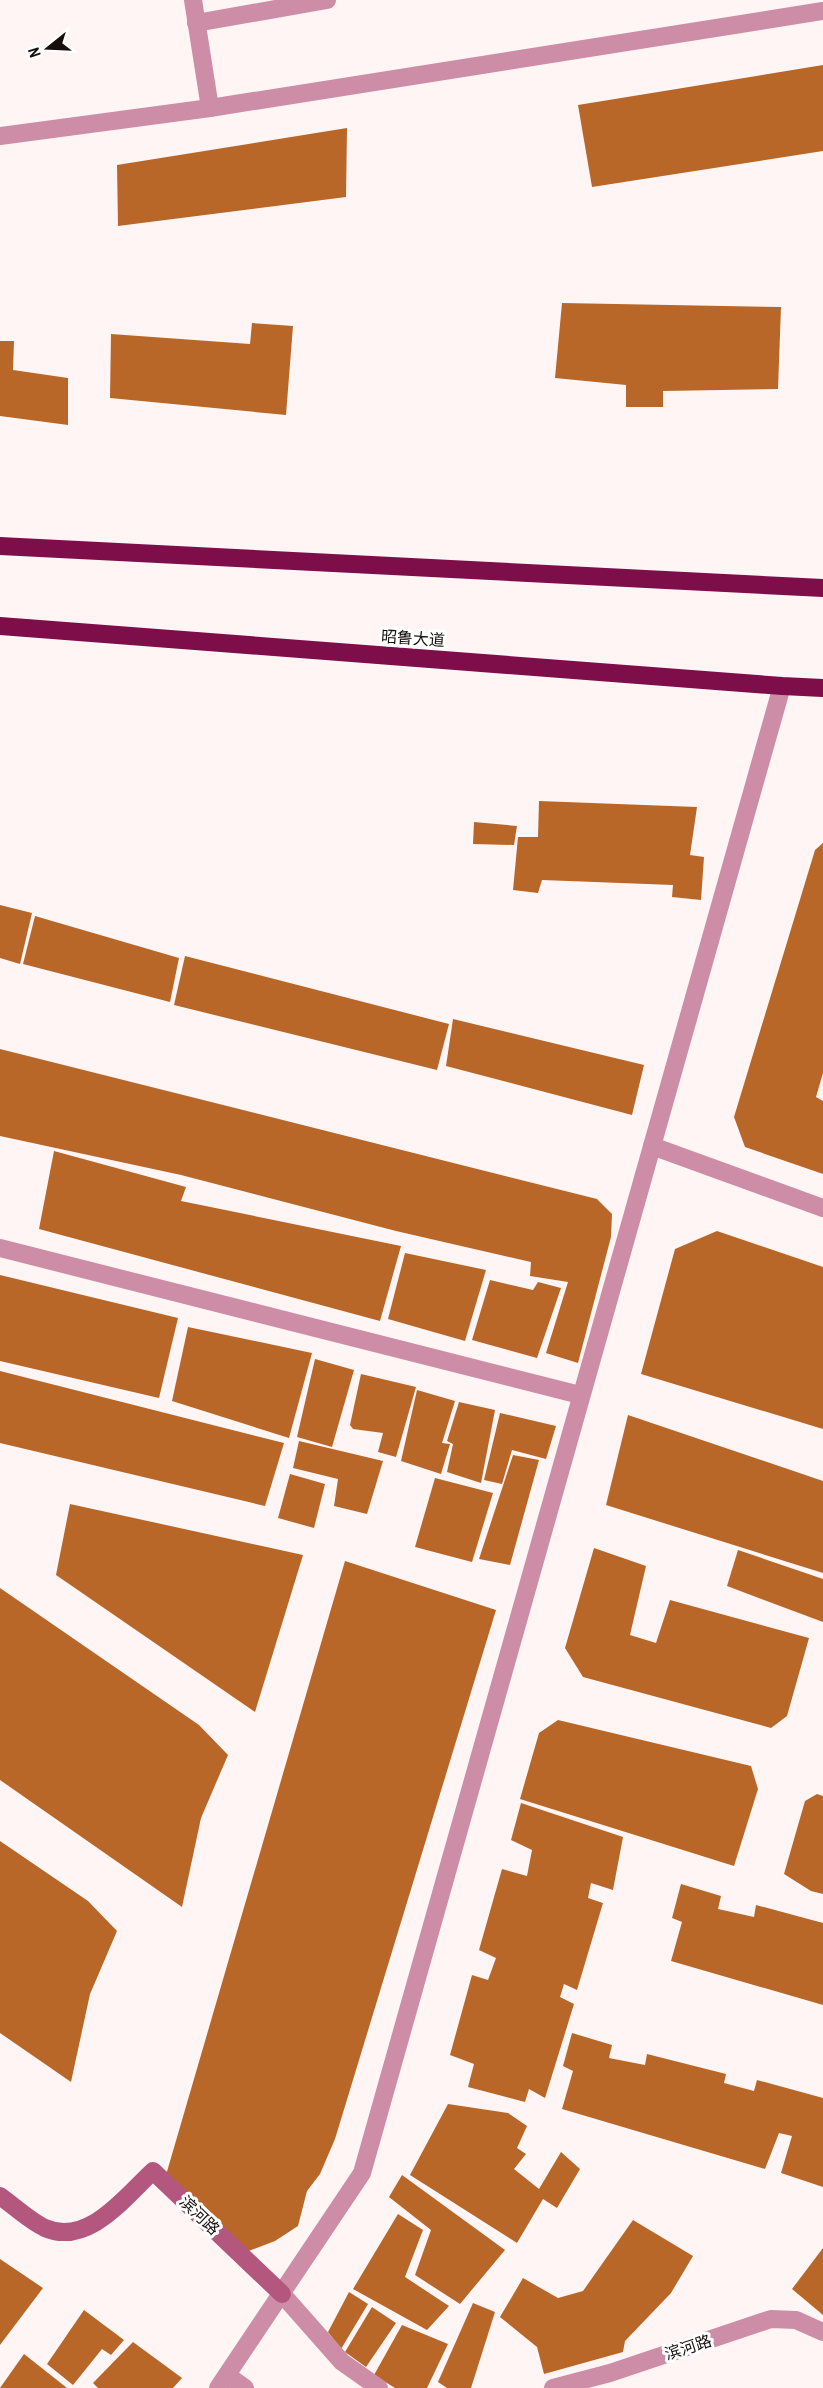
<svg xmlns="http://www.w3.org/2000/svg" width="823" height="2388" font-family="'Archivo Narrow','Noto Sans SC',sans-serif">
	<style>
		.building { fill: #b96729 }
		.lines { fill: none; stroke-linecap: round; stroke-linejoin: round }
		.street { stroke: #cd8da6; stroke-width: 18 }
		.secondary { stroke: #b3577e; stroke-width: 18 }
		.highway { stroke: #7d0e4a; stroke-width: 18 }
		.labels { text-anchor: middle; stroke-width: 6; stroke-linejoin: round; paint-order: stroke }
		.street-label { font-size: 16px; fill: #160f0e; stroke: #fff }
	</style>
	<rect width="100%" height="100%" fill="#fff5f4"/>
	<g class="building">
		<path d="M 823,65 L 823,151 L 592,187 L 578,105 Z"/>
		<path d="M 347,128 L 346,197 L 118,226 L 117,165 Z"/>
		<path d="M 562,303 L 781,307 L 778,389 L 663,391 L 663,407 L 626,407 L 626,385 L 555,378 Z"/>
		<path d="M 252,323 L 293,326 L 286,415 L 110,398 L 111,334 L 250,344 Z"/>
		<path d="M 0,341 L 14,341 L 13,370 L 68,378 L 68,425 L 0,416 Z"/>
		<path d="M 539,801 L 697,807 L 690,855 L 704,857 L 701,900 L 672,897 L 673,885 L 542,880 L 538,893 L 513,890 L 518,837 L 538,837 Z"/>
		<path d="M 474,822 L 517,826 L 514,845 L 473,844 Z"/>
		<path d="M 823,843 L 823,1073 L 816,1097 L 823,1101 L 823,1174 L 745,1147 L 734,1117 L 815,850 Z"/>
		<path d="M 0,905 L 32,913 L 20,964 L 0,958 Z"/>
		<path d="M 35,916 L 179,958 L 170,1002 L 23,964 Z"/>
		<path d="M 185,956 L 449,1024 L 437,1070 L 174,1005 Z"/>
		<path d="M 453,1019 L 644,1065 L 632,1115 L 446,1066 Z"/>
		<path d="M 0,1049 L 597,1199 L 612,1214 L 611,1237 L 578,1363 L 546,1353 L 568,1282 L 530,1276 L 531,1262 L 396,1231 L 181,1175 L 0,1136 Z"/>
		<path d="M 54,1151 L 186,1187 L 181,1201 L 401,1246 L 380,1321 L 39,1229 Z"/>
		<path d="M 717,1231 L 823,1267 L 823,1429 L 641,1374 L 675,1249 Z"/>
		<path d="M 405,1253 L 486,1270 L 465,1341 L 388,1319 Z"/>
		<path d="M 0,1275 L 178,1318 L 159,1398 L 0,1361 Z"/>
		<path d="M 490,1280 L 533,1290 L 538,1282 L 561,1288 L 537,1358 L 472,1340 Z"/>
		<path d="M 188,1327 L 312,1353 L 289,1438 L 172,1401 Z"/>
		<path d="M 315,1359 L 354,1370 L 332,1447 L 297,1437 Z"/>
		<path d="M 0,1371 L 284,1443 L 265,1506 L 0,1443 Z"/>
		<path d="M 361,1374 L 416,1387 L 396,1457 L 378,1452 L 383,1433 L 353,1429 L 350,1425 Z"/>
		<path d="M 417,1390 L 455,1401 L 442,1443 L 450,1444 L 441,1474 L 401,1461 Z"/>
		<path d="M 459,1402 L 495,1410 L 481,1483 L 447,1472 L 453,1444 L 447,1441 Z"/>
		<path d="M 500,1413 L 556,1426 L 546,1459 L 512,1450 L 502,1484 L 484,1480 Z"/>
		<path d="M 628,1415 L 823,1481 L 823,1573 L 606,1505 Z"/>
		<path d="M 299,1441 L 383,1461 L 367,1514 L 334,1506 L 338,1479 L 293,1468 Z"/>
		<path d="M 513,1455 L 539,1460 L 510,1565 L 479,1559 Z"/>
		<path d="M 290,1474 L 325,1484 L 314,1528 L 278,1518 Z"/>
		<path d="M 435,1478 L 493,1493 L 472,1562 L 415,1547 Z"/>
		<path d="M 70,1504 L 303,1555 L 255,1712 L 56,1575 Z"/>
		<path d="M 594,1548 L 646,1566 L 630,1635 L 656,1643 L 670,1600 L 809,1638 L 787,1716 L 771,1728 L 583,1677 L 565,1648 Z"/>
		<path d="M 738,1550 L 823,1579 L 823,1622 L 727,1586 Z"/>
		<path d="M 345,1561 L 496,1610 L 335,2139 L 320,2174 L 307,2191 L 298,2226 L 275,2241 L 243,2253 L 166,2175 Z"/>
		<path d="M 0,1588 L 199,1725 L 228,1755 L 201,1818 L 182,1907 L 0,1780 Z"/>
		<path d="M 558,1720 L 751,1766 L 758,1789 L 734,1866 L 520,1799 L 539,1733 Z"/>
		<path d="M 817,1794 L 823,1796 L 823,1894 L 811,1891 L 784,1874 L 805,1801 Z"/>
		<path d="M 521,1803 L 623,1837 L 613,1890 L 591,1883 L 588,1898 L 603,1903 L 577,1990 L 564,1984 L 560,1997 L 574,2004 L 545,2098 L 529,2089 L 525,2102 L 468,2087 L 474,2064 L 450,2055 L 472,1975 L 488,1980 L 496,1958 L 479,1950 L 502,1869 L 527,1876 L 532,1850 L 511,1840 Z"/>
		<path d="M 0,1841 L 88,1901 L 117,1931 L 90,1994 L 71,2082 L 0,2033 Z"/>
		<path d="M 681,1884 L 721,1896 L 718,1909 L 754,1917 L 756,1905 L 823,1923 L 823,2005 L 671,1961 L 682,1922 L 672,1918 Z"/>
		<path d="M 572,2033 L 612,2045 L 609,2058 L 645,2065 L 647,2054 L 726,2074 L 724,2083 L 754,2091 L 757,2080 L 823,2098 L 823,2187 L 781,2173 L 792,2136 L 779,2133 L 765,2169 L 562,2109 L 573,2071 L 563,2066 Z"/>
		<path d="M 448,2104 L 508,2113 L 527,2126 L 517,2148 L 526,2154 L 514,2169 L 539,2189 L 561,2152 L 580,2169 L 557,2208 L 543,2199 L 517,2243 L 410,2175 Z"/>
		<path d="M 402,2175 L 505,2250 L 460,2304 L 415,2275 L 431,2230 L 389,2197 Z"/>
		<path d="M 398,2214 L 423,2230 L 405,2277 L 449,2306 L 427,2330 L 353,2289 Z"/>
		<path d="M 633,2220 L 693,2256 L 671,2293 L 625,2341 L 623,2352 L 544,2374 L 537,2347 L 500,2317 L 523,2278 L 558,2298 L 583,2291 Z"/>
		<path d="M 823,2248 L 823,2315 L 792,2289 Z"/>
		<path d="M 0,2259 L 43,2288 L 0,2345 Z"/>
		<path d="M 349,2292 L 368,2304 L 341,2349 L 328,2332 Z"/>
		<path d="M 473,2303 L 495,2312 L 471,2388 L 447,2388 L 438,2382 Z"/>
		<path d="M 372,2307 L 396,2323 L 366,2367 L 345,2352 Z"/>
		<path d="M 84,2310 L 124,2340 L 111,2355 L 102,2349 L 73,2385 L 47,2364 Z"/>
		<path d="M 402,2325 L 448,2344 L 427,2388 L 395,2388 L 374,2375 Z"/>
		<path d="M 133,2342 L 182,2378 L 173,2388 L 98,2388 L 93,2383 Z"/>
		<path d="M 24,2354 L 67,2388 L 0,2388 Z"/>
	</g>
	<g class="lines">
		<g class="street">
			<path d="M 193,0 L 210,108"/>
			<path d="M 196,23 L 327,0"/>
			<path d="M 0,136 L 210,108 L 823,11"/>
			<path d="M 652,1146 L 823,1208"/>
			<path d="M 0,1248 L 580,1395"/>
			<path d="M 282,2294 L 342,2362 L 379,2388"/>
			<path d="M 227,2375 L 245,2388"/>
			<path d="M 218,2388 L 362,2173 L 782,686"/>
			<path d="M 553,2388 L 610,2373 L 771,2319 L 796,2320 L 823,2332"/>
		</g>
		<path class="secondary" d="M 0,2196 C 14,2206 30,2221 45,2228 C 88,2247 126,2196 153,2171 L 282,2294"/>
		<g class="highway">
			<path d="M 0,546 L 823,588"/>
			<path d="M 0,626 L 782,686 L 823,688"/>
		</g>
	</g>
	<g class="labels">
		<g class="street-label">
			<text transform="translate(413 638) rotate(4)" y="6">昭鲁大道</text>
			<text transform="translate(200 2215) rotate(44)" y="6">滨河路</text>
			<text transform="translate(688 2347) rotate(-18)" y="6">滨河路</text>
		</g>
	</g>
	<g transform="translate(48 48) rotate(252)" stroke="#ffffff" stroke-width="4.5" paint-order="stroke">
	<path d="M0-4.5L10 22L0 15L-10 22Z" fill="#160f0e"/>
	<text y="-9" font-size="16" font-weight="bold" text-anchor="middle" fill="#160f0e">N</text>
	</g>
</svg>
